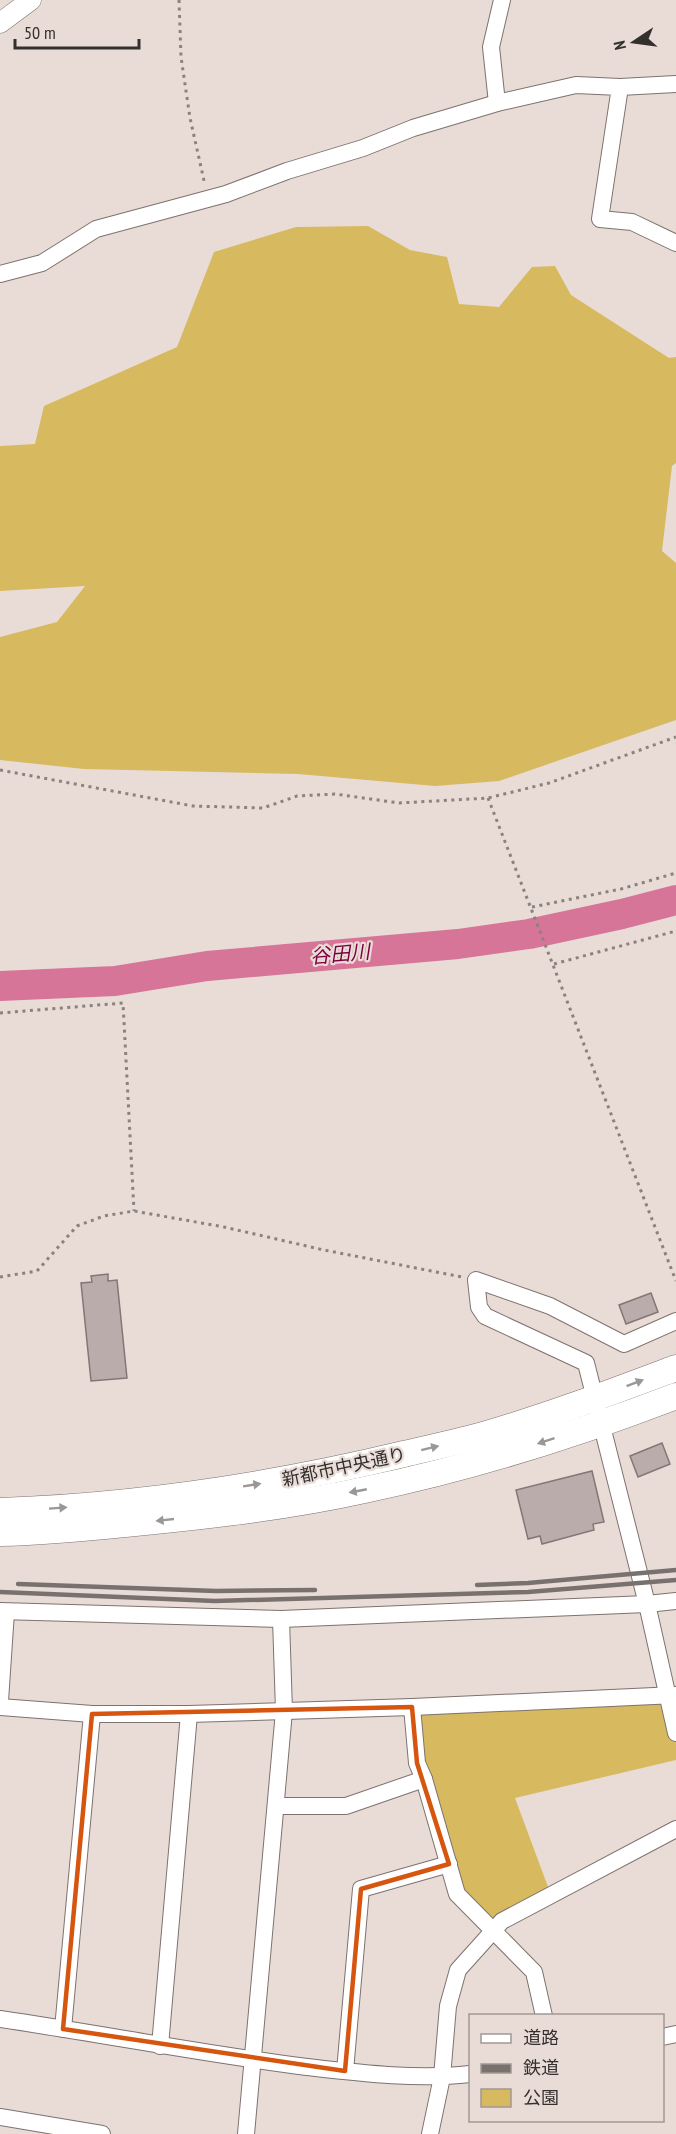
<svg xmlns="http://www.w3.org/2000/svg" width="676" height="2134" font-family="'PT Sans Narrow','Noto Sans JP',sans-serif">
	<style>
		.green { fill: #d7b95f }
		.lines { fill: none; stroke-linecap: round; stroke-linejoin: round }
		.river { stroke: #d67597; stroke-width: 30 }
		.building { fill: #baacab; stroke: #837676; stroke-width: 1.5 }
		.minor-casing { stroke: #7d726e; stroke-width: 18 }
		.tertiary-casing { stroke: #7d726e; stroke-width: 21 }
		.primary-casing { stroke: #7d726e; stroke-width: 27 }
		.path { stroke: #8a827e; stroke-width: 3; stroke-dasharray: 3 4.5; stroke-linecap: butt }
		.minor { stroke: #fff; stroke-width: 16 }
		.tertiary { stroke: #fff; stroke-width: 20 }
		.primary { stroke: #fff; stroke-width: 26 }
		.rail { stroke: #78716e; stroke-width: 4.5 }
		.oneway { fill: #9a9896 }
		.marked { fill: none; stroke: #d6550f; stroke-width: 4.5; stroke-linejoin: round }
		.labels { text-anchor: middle; stroke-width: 4.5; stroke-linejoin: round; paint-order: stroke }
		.street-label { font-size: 18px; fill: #34302e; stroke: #e9dcd7 }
		.water-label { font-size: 20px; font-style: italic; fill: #7c0041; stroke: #e9dcd7 }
	</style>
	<rect width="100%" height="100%" fill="#e9dcd7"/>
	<g class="green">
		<path d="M 368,226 L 410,250 L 447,257 L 459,304 L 499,307 L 532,267 L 555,266 L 571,295 L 669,358 L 676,357 L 676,463 L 672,466 L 662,551 L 676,563 L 676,720 L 499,781 L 435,786 L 298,774 L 84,769 L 0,760 L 0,637 L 57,622 L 85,586 L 0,591 L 0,446 L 35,444 L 44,406 L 177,347 L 214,252 L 296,227 Z"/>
		<path d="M 668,1695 L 676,1733 L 676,1760 L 515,1798 L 551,1895 L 492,1931 L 457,1894 L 412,1707 Z"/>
	</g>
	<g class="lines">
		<path class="river" d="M 0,986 L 115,981 L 207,966 L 458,944 L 529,934 L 622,914 L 676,900"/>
	</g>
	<g class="building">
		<path d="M 108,1274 L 108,1281 L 117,1280 L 127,1378 L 91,1381 L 81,1283 L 92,1282 L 91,1276 Z"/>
		<path d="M 651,1293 L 658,1312 L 626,1324 L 619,1305 Z"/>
		<path d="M 662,1443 L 670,1464 L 638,1477 L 630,1456 Z"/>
		<path d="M 592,1471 L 604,1522 L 593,1524 L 594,1530 L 542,1544 L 540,1536 L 528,1539 L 516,1490 Z"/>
	</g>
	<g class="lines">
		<defs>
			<g id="minor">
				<path d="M 620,87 L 676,84"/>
				<path d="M 497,103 L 491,47 L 502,0"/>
				<path d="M 0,274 L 42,263 L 96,229 L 226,194 L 287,171 L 363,148 L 413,128 L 497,103 L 576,85 L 620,87 L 600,219 L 632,222 L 676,243"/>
				<path d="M 676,1321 L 624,1344 L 550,1306 L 476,1280 L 479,1307 L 485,1316 L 586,1363 L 647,1604 L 676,1733"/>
				<path d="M 0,1611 L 281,1619 L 647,1604 L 676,1601"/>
				<path d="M 0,1701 L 6,1612"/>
				<path d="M 0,1707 L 92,1714 L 189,1714 L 412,1707 L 676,1695"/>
				<path d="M 412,1707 L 417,1763 L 424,1779 L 457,1894 L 534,1972 L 544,2016"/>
				<path d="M 277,1806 L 346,1806 L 424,1779"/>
				<path d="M 0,2019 C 102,2034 204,2054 307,2067 C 360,2073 417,2080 470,2074"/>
				<path d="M 63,2029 L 92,1714"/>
				<path d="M 662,2037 L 676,2034"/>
				<path d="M 160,2046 L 189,1714"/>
				<path d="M 345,2071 L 361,1889 L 449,1864"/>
				<path d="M 0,2117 L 102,2134"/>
				<path d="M 246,2134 L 284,1711 L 281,1619"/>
				<path d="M 430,2134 L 442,2077 L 448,2006 L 458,1970 L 502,1921 L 676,1829"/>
			</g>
			<path id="tertiary" d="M 0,23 L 31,0"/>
			<g id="primary">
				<path d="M 0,1511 C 136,1506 271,1486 404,1454 C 430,1448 457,1442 483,1435 C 549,1416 612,1392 676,1368"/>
				<path d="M 0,1533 C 48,1532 97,1527 145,1522 C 218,1515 292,1506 364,1490 C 470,1468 575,1435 676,1396"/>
			</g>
		</defs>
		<use href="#minor" class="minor-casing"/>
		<use href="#tertiary" class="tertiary-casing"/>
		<use href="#primary" class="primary-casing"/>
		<g class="path">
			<path d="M 179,0 L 181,57 L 190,118 L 205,185"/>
			<path d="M 0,770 L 193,806 L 263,808 L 297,796 L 335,794 L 399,803 L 488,798 L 549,783 L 676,737"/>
			<path d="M 488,798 L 676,1281"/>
			<path d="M 532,907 L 621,889 L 676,873"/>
			<path d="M 554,964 L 676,931"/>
			<path d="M 0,1013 L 123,1003 L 134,1211"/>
			<path d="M 0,1277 L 37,1271 L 77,1226 L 104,1216 L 134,1211 L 224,1227 L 324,1250 L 462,1277"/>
		</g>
		<use href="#minor" class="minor"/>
		<use href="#tertiary" class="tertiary"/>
		<use href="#primary" class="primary"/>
		<g class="rail">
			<path d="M 18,1584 L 216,1591 L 315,1590"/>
			<path d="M 477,1585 L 528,1583 L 676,1570"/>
			<path d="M 0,1592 L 215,1601 L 528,1592 L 676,1580"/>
		</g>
	</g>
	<defs><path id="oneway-solid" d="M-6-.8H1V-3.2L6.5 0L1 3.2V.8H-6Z" transform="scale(1.5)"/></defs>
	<g class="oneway">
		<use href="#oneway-solid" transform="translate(635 1383) rotate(-21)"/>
		<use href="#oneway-solid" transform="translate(546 1441) rotate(162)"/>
		<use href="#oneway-solid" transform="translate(430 1448) rotate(-14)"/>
		<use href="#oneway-solid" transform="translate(252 1485) rotate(-9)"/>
		<use href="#oneway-solid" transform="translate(358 1491) rotate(169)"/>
		<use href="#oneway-solid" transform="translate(58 1508) rotate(-4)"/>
		<use href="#oneway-solid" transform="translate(165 1520) rotate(174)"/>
	</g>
	<path class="marked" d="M 412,1707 L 417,1763 L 449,1864 L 361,1889 L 345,2071 L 63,2029 L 92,1714 Z"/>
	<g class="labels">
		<g class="street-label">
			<text transform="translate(344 1467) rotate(-12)" y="6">新都市中央通り</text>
		</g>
		<g class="water-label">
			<text transform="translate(340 954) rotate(-5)" y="7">谷田川</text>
		</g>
	</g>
	<rect x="469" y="2014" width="195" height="108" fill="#e9dcd7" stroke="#a19793" stroke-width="1.5"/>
	<rect x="481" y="2034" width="30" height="9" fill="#ffffff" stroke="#a19793" stroke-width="1.5"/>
	<text x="523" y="2044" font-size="18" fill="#34302e">道路</text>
	<rect x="481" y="2064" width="30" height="9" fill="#78716e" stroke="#a19793" stroke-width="1.5"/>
	<text x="523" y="2074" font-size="18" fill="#34302e">鉄道</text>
	<rect x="481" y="2089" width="30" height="18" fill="#d7b95f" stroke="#a19793" stroke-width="1.5"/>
	<text x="523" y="2104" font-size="18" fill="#34302e">公園</text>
	<g transform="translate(634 42) rotate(257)" stroke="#e9dcd7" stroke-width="4.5" paint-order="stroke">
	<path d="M0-4.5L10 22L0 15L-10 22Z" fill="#34302e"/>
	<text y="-9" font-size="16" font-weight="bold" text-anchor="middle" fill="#34302e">N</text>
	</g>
	<path d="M15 39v9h124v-9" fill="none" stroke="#34302e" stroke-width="3"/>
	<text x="24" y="39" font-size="18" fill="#34302e" stroke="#e9dcd7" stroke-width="4.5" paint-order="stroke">50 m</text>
</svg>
